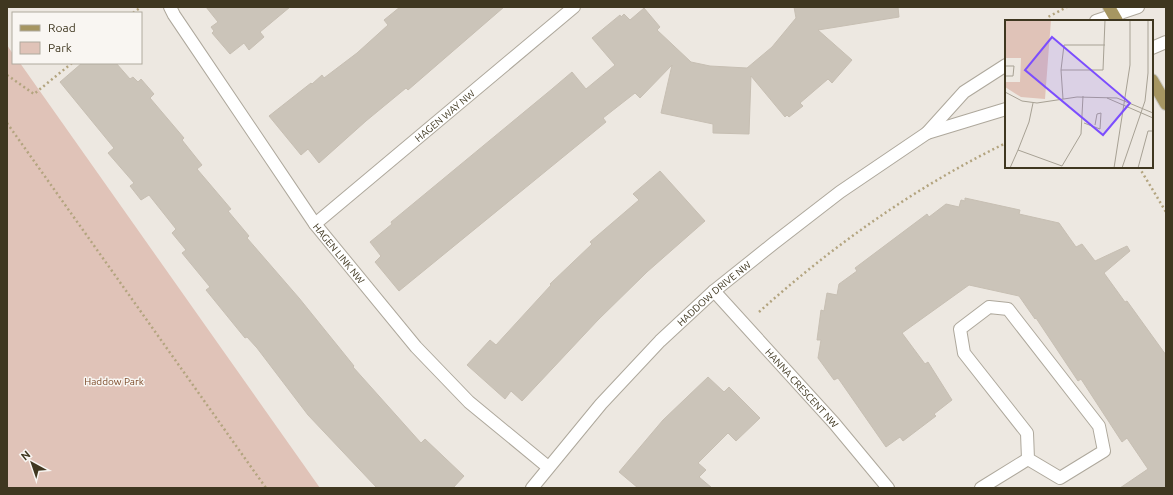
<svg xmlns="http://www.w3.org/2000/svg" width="1173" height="495" font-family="Ubuntu,sans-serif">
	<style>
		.green { fill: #e0c3b8 }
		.building { fill: #cbc4b9; stroke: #c7bfb3 }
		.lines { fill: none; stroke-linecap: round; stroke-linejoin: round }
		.service-casing { stroke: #aea89c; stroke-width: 14 }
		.minor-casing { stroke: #aea89c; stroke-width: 14 }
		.tertiary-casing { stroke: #aea89c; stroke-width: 14 }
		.primary-casing { stroke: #c9c7c1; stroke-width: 14 }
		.path { stroke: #b3a47f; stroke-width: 2.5; stroke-dasharray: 2 3; stroke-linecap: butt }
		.service { stroke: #fff; stroke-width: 12 }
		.minor { stroke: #fff; stroke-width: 12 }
		.tertiary { stroke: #fff; stroke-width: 12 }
		.primary { stroke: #a69662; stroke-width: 12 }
		.labels { text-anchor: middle; stroke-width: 3; stroke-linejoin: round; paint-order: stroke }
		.street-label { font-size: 10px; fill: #3f3720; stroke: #f9f6f2 }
		.park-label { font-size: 10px; fill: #7a4826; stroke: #f9f6f2 }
		.inset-road { fill: none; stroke: #a7a194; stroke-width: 1 }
		.view { fill: #7c4efe; fill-opacity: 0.15; stroke: #7c4efe; stroke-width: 2 }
		.inset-edge { fill: none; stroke: #3f3720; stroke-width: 2 }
	</style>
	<rect width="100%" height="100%" fill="#ede8e1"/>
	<path class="green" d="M 7,45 L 13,54 L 13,63 L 20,63 L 320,488 L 7,488 Z"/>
	<g class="building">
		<path d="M 206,7 L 290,7 L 260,32 L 264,37 L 249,50 L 244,43 L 230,54 L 212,33 L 214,31 L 211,27 L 218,22 Z"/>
		<path d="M 400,7 L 504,7 L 408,90 L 406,88 L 366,121 L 319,163 L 308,149 L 301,155 L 269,116 L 311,83 L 312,84 L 322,75 L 324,78 L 357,53 L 388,25 L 384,20 Z"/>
		<path d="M 794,7 L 898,7 L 899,17 L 818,30 L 852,60 L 832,83 L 828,79 L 800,103 L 803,106 L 789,117 L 787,115 L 785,117 L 751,76 L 749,134 L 713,133 L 713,124 L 661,113 L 672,65 L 640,98 L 635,93 L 603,118 L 606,122 L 399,291 L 375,262 L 381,256 L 370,242 L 392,224 L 391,222 L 552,89 L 572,72 L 586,89 L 615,65 L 592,38 L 620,15 L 621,17 L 624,14 L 630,20 L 644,8 L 660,27 L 657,30 L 691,62 L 710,66 L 747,68 L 772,47 L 796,18 Z"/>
		<path d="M 82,63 L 116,63 L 130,79 L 133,77 L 138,82 L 141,79 L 154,94 L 150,98 L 184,138 L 182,140 L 202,165 L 197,169 L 231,209 L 228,211 L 249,236 L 247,238 L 299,298 L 354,366 L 353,367 L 421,443 L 425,439 L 464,476 L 453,488 L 377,488 L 308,415 L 257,348 L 247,337 L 245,338 L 206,290 L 210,287 L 182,253 L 186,250 L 172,233 L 176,229 L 149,195 L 141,200 L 130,186 L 134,183 L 108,153 L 114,148 L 60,82 Z"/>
		<path d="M 660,171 L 705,221 L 647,272 L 598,320 L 522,401 L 511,391 L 505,399 L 467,365 L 490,340 L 496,345 L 551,285 L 550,284 L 592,244 L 590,242 L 639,200 L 633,194 Z"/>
		<path d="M 965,198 L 1020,210 L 1019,214 L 1059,223 L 1076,247 L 1082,244 L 1095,261 L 1127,246 L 1130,251 L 1104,273 L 1125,302 L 1127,301 L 1166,355 L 1166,488 L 1120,488 L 1148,469 L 1127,438 L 1122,442 L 1081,379 L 1078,381 L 1036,318 L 1035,319 L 1019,296 L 969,285 L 902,333 L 925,364 L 928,362 L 952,400 L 934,414 L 936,416 L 903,441 L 900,437 L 886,447 L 838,378 L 834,380 L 818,358 L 821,340 L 817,340 L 821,310 L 824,311 L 827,293 L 837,295 L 839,284 L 857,271 L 855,268 L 927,214 L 929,217 L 946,204 L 959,207 L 961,200 L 965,201 Z"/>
		<path d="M 708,377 L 724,392 L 729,387 L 760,418 L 736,441 L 728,433 L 698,463 L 706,470 L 699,477 L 712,488 L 638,488 L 619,472 L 663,420 Z"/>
	</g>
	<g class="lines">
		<defs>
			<g id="service">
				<path d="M 989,307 L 1008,309 L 1099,426 L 1104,451 L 1060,478 L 1028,459 L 1027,433 L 964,353 L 960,329 Z"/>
				<path d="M 981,488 L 1028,459"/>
			</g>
			<g id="minor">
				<path id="s1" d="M 170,7 L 174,15 L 315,224 L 416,347 L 469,402 L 548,467"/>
				<path id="s2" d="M 315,224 L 574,7"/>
				<path id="s3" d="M 714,291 L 834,423 L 888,488"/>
			</g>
			<g id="tertiary">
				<path d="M 1096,21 L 1138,7"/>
				<path d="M 1152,48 L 1166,42"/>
				<path d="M 927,133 L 964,92 L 1006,65"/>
				<path id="s4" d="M 532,488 L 601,404 L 660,341 L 714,291 L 774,243 L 840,192 L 927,133 L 1006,109"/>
			</g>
			<g id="primary">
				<path d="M 1109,7 L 1117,21"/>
				<path d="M 1152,80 L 1166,104"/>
			</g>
		</defs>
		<use href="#service" class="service-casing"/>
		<use href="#minor" class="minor-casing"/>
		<use href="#tertiary" class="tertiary-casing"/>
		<use href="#primary" class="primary-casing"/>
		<g class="path">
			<path d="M 133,13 L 141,7"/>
			<path d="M 1050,21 L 1048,17 L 1067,7"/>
			<path d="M 7,75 L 34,94 L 72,63"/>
			<path d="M 7,123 L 266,488"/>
			<path d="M 1139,167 L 1166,212"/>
			<path d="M 759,312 C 832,246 917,186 1006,143"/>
		</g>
		<use href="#service" class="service"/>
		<use href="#minor" class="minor"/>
		<use href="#tertiary" class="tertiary"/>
		<use href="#primary" class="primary"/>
	</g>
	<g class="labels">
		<g class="street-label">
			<text dy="4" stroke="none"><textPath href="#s2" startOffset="169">HAGEN WAY NW</textPath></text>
			<text dy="4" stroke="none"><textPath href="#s1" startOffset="299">HAGEN LINK NW</textPath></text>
			<text dy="4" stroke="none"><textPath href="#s4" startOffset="267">HADDOW DRIVE NW</textPath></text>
			<text dy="4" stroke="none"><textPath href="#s3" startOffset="131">HANNA CRESCENT NW</textPath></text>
		</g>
		<g class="park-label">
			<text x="114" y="385">Haddow Park</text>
		</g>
	</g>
	<g transform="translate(1005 20)">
		<rect width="148" height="148" fill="#ede8e1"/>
		<path d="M 0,0 L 46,0 L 40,79 L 16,77 L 0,67 L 0,62 L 15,62 L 16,38 L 0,38 Z" fill="#e0c3b8"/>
		<path class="inset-road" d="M 0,46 L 9,46 L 8,56 L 0,56M 56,50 L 98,50 L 100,0M 0,72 L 17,81 L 32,83 L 72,77 L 112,78 L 148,93M 102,78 L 148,98M 58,79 L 56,50 L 59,25 L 100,25M 28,83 L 24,102 L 13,130 L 57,146 L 76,114 L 78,76M 79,103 L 95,109 L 96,93 L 92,94 L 90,105M 5,148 L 13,130M 109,148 L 125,45 L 125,0M 117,148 L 140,81 L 143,53 L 143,0M 133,148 L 143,111 L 148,111"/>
		<path class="view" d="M 47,17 L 125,83 L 98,115 L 20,50 Z"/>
		<rect width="148" height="148" class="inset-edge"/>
	</g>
	<rect width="1173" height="495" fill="none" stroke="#3f3720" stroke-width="16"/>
	<rect x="12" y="12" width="130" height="52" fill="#f9f6f2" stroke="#afaa9e"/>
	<rect x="20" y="25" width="20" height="6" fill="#a69662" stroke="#afaa9e"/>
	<text x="48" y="32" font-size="12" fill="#3f3720">Road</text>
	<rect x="20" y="42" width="20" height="12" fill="#e0c3b8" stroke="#afaa9e"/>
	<text x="48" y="52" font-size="12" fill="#3f3720">Park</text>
	<g transform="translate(32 463) rotate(320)" stroke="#f9f6f2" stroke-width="3" paint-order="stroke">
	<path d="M0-3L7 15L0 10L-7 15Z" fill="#3f3720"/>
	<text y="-6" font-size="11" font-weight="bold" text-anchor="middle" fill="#3f3720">N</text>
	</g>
</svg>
